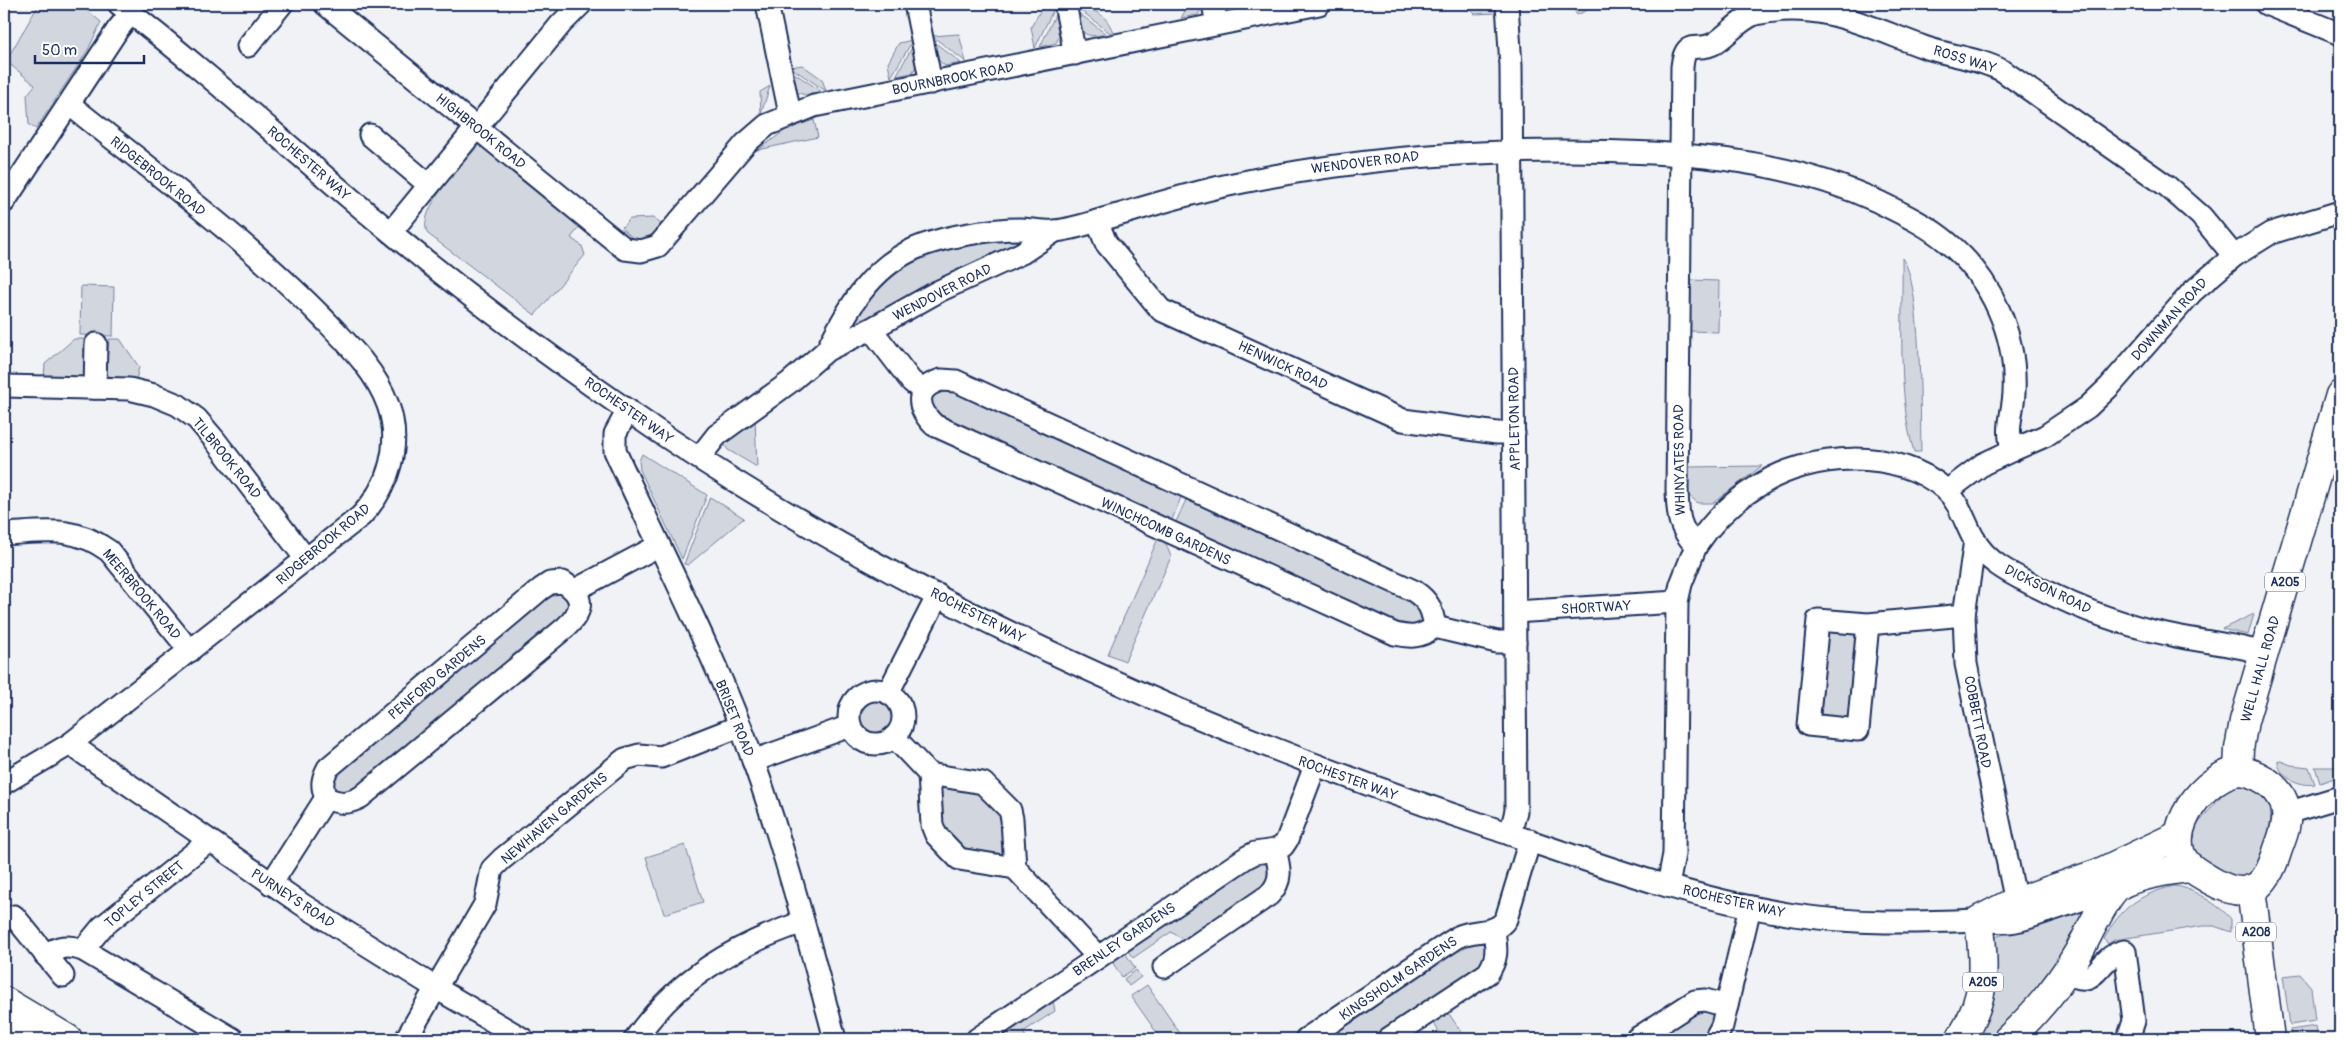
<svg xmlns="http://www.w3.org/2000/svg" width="2344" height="1043" font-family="Pangolin,sans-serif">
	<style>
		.green { fill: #d2d6df; stroke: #76829e }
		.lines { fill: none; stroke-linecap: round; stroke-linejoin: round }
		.minor-casing { stroke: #1b2f5e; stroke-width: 25 }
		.major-casing { stroke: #1b2f5e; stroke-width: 31 }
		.highway-casing { stroke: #1b2f5e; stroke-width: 31 }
		.minor { stroke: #fff; stroke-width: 21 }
		.major { stroke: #fff; stroke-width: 28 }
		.highway { stroke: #fff; stroke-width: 28 }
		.labels { text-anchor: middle; stroke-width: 4; stroke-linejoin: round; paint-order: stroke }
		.shield { fill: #fff; stroke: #5f6d8e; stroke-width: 1 }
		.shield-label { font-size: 12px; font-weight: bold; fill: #1b2f5e }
		.street-label { font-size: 14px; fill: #1b2f5e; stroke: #fff }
	</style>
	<rect width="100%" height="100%" fill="#f1f2f5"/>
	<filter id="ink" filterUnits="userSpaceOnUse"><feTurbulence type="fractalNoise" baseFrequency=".02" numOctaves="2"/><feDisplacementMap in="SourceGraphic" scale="10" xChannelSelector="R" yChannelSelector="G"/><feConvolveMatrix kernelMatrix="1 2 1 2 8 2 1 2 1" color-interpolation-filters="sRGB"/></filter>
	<g filter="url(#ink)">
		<g class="green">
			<path d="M 39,4 L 79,4 L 101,22 L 88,50 L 36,129 L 29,125 L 27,95 L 35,85 L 6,61 Z"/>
			<path d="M 1189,4 L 1203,4 L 1203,6 L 1198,15 L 1181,18 Z"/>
			<path d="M 1465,4 L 1483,4 L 1498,13 L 1475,14 Z"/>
			<path d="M 1571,4 L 1600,4 L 1577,15 Z"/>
			<path d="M 1055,6 L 1035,48 L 1031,27 L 1042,8 Z"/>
			<path d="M 1075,6 C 1094,10 1105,12 1113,32 L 1110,33 Z"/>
			<path d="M 1076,11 L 1106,34 C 1083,39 1080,33 1076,11 Z"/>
			<path d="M 1056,13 L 1060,34 L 1056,43 L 1040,47 Z"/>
			<path d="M 959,34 L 966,62 L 932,36 Z"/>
			<path d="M 913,40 L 891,77 L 888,63 L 899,43 Z"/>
			<path d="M 933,41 L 961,63 L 945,66 L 937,59 Z"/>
			<path d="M 914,44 L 918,63 L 912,73 L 896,76 Z"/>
			<path d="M 802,65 L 822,79 L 826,91 L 790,67 Z"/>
			<path d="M 791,71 L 821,91 L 805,95 L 796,92 Z"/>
			<path d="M 770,86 L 761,114 L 760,92 Z"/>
			<path d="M 814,120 L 818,137 L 758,150 L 787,129 Z"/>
			<path d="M 479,145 L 482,145 L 580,226 L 571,238 L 582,246 L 585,255 L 535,315 L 428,234 C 414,212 464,163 479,145 Z"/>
			<path d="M 653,218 L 661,224 C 654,235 647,241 633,238 L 621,228 L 630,219 Z"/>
			<path d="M 1015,238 L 1017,243 L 1016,248 L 860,328 L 853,325 L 850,320 L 874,284 L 932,247 Z"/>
			<path d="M 1902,258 C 1922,281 1920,415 1921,452 L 1914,452 C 1897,397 1903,316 1902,258 Z"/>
			<path d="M 1689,280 L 1719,281 L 1718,332 L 1688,331 Z"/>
			<path d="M 81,286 L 114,287 L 113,336 L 80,335 Z"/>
			<path d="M 74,339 L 84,339 L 84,352 L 88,357 L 88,369 L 80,378 L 44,377 L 45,364 Z"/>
			<path d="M 109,339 L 120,339 L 139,367 L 136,380 L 114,379 L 103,371 L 103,357 L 108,353 Z"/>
			<path d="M 942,384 L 1182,495 L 1169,527 L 937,422 L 927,400 Z"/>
			<path d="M 755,419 L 757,467 L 728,450 L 724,444 L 725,441 Z"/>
			<path d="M 642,454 L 707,495 L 682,559 L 640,470 L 639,461 Z"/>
			<path d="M 1762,466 L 1713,503 L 1698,503 L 1687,494 L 1687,467 Z"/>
			<path d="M 1189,493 L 1416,599 L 1426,623 L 1407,632 L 1175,524 Z"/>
			<path d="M 710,497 L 744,518 L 688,565 L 684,564 Z"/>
			<path d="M 1159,536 L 1167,539 L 1166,544 L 1171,557 L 1125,661 L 1108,654 Z"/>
			<path d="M 551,589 L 568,594 L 572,611 L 349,796 L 332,790 L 330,772 Z"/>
			<path d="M 2254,614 L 2248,635 L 2222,629 Z"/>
			<path d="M 1823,630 L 1862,634 L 1848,723 L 1819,718 Z"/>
			<circle cx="876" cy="717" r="20"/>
			<path d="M 2278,760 L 2291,765 L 2309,767 L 2315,784 C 2301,787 2277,777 2278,760 Z"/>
			<path d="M 2315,767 L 2340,767 L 2340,776 L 2320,783 Z"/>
			<path d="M 2244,784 C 2275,797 2274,809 2267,838 C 2264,848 2262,859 2258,869 L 2245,878 L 2233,876 L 2199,857 C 2192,851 2189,839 2193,830 L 2225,791 L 2231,787 Z"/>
			<path d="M 939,785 L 979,788 L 1003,810 L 1006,858 L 967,855 L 941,831 Z"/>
			<path d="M 685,845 L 703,902 L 664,914 L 646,857 Z"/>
			<path d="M 1262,862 L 1270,869 L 1272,880 L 1188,942 L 1171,932 L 1133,958 L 1125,947 L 1128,944 L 1135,946 L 1165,925 L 1167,918 L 1247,864 Z"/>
			<path d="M 2174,886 C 2189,886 2222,907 2231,919 L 2231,932 L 2214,926 L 2203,926 L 2114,940 L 2108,944 L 2104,939 C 2120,908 2140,894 2174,886 Z"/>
			<path d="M 2088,907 L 2065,955 L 1996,1039 L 1972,1039 L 1992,938 Z"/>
			<path d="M 1482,942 L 1488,951 L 1483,968 L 1377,1039 L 1319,1039 L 1328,1033 L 1335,1034 L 1378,1005 L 1379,999 L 1462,943 Z"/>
			<path d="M 1122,948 L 1135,968 L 1122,977 L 1109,957 Z"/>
			<path d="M 1136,970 L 1141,977 L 1129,986 L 1124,979 Z"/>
			<path d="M 2300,974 L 2311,987 L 2315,1021 L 2290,1025 L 2283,976 Z"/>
			<path d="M 1147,985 L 1184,1039 L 1161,1039 L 1131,996 Z"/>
			<path d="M 1052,995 L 1055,1011 L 1023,1032 L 1027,1039 L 996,1039 L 1022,1022 L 1023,1014 Z"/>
			<path d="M 1708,1010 L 1714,1019 L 1704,1039 L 1647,1039 L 1687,1012 Z"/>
			<path d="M 1447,1011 L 1466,1039 L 1444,1039 L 1432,1021 Z"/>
			<path d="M 2316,1026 L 2318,1039 L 2292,1039 L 2290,1030 Z"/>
		</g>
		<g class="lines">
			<defs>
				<g id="minor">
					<path d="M 119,4 C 212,75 298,156 388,230 C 464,293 543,352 624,408 C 888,592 1186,725 1489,827 C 1589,861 1690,899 1794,915 C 1855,924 1914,923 1975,920 C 1987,920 1998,922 2009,922 C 2021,921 2031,917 2042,913 C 2067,905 2092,896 2117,887"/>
					<path d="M 325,4 L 625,249 L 641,251 L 658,246 L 745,144 L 767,125 L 814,106 L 1319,4"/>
					<path d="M 767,4 L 790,114"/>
					<path d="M 915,4 L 931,83"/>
					<path d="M 1065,4 L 1075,54"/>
					<path d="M 1213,4 L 1217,24"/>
					<path d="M 1507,4 L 1511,66 L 1516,811 L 1510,834"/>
					<path d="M 2266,4 L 2340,34"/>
					<path d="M 248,46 L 282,4"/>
					<path d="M 370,135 L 429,185"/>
					<path d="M 4,202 L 118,29 L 131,13"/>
					<path d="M 1097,221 L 1106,243 L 1161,310 L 1403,420 L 1497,433 L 1514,433"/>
					<path d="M 391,232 L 561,24 L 581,4"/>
					<path d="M 871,329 L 911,381 L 922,390"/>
					<path d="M 827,350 C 848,308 870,269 914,249 C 940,237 991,229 1019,229 C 1031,229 1044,232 1055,231 C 1076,229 1098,220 1118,215 C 1159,203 1200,190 1243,182 C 1349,160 1455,151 1563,151 C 1671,151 1780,156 1879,202 C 1903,214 1927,225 1947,242 C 1992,279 2017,335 2014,393 C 2013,413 2005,430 2013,450 L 1983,464 L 1947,491"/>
					<path d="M 941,380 L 956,381 L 1414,591 C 1429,601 1432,609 1435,627 C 1421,637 1412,638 1395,634 L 934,425 C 916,407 914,388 941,380 Z"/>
					<path d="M 4,386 L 129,389 L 154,395 L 178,405 L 197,419 L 214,439 L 306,559"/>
					<path d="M 95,388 L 96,344"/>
					<path d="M 628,410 L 615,434 L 615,451 C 662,554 716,656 754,763 C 786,853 810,946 835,1039"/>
					<path d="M 2013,450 L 2045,436 L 2088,407 L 2110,386 L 2192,292 L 2234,256 L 2271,233 L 2340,212"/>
					<path d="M 699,458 L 717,435 L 790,382 L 827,350 L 871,329 L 939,291 L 1022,253 L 1055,231"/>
					<path d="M 4,534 C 45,532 74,525 109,551 L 190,651"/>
					<path d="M 1975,540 L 1964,615 L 1966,664 L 2016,902"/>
					<path d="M 1696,546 C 1712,522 1733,501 1758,486 C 1809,452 1898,447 1946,490 C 1960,503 1965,523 1974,539 C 1987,564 2016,576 2039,588 C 2080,609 2126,626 2171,635 C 2202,642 2233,644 2263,653"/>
					<path d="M 563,582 C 585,596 584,610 566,627 L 361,797 C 348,804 340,804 326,798 C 321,786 322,779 328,768 L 541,589 L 550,583 Z"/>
					<path d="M 575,590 L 658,546"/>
					<path d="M 1515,612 L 1677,602"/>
					<path d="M 1868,624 L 1858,730 L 1808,725 L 1818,620 L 1868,624 L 1964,615"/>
					<path d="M 1435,627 L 1497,642 L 1515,642"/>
					<circle cx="876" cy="717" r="27"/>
					<path d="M 888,693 L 938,595"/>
					<path d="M 894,737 L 929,774 L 983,783 L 1010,810 L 1012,819 L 1015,868 L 1098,957"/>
					<path d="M 70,744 L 303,905 L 436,988 L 523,1039"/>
					<path d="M 753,761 L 850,726"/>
					<path d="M 929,774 L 932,825 L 936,835 L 959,859 L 1015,868"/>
					<path d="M 4,783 L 70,744 L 361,516 C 389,487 402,444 388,405 C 376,371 347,343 323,318 C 245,239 155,173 69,104"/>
					<path d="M 2287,813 L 2340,797"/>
					<path d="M 271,884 L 326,798"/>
					<path d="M 1668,886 L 1674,854 L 1677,602 L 1681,584 L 1696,546 C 1678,527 1678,516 1677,490 L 1682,67 C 1685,36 1697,54 1715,43 C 1729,34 1739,20 1755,14 C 1820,0 1866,26 1924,47 C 1950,56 1978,58 2003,71 L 2167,186 L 2201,216 L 2234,256"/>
					<path d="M 14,916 L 63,976"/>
					<path d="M 83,950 L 102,927 L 209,841"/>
					<path d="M 45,955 C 59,946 67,945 83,950 L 233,1039"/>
					<path d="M 1164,967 L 1269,895 C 1283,881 1280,868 1275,850"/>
					<path d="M 2067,972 C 2098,993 2097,955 2125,951 L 2134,1021 L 2128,1039"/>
					<path d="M 406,1039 L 485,904 L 492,869 L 502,859 L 625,759 L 639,755 L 661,757 L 740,726"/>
					<path d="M 635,1039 C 678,978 733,946 803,922"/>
					<path d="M 977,1039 L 1247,857 L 1255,853 L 1275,850 L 1283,846 L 1287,840 L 1315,766"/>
					<path d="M 1306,1039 C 1357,1005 1407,970 1458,937 C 1474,928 1495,936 1506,919 L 1530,840"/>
					<path d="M 1388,1039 L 1488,973 C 1499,956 1496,948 1494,930"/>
					<path d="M 1636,1039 L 1695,1001 L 1705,1000 L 1727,1006"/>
					<path d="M 1715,1039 L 1722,1026 L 1750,907"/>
				</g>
				<path id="major" d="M 2251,889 L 2270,1039"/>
				<g id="highway">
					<path d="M 2238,771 L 2239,749 L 2244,721 L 2340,395"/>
					<path d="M 2242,771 C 2263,775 2284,790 2286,812 C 2288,824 2282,838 2278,849 C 2266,889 2249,903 2210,880 C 2202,875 2194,871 2188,865 C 2158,834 2207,771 2242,771 Z"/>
					<path d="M 4,1001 L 68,1039"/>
					<path d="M 4,1028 L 24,1039"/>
					<path d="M 1960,1039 C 1987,999 1985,966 1979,920 L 2010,904 L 2099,873 L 2179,835"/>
					<path d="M 2008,1039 C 2035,1014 2059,986 2078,953 C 2087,938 2104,898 2117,887 C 2129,877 2174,869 2191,868"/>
				</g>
			</defs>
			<use href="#minor" class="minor-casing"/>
			<use href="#major" class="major-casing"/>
			<use href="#highway" class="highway-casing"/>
			<use href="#minor" class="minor"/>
			<use href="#major" class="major"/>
			<use href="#highway" class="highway"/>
		</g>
	</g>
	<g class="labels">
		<g class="shield">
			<rect x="2265" y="572.5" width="40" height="19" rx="4"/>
			<rect x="2236" y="922.5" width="40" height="19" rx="4"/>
			<rect x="1963" y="972.5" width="40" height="19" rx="4"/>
		</g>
		<g class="shield-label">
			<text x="2285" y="586">A205</text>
			<text x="2256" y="936">A208</text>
			<text x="1983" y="986">A205</text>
		</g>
		<g class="street-label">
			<text transform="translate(1965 59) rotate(17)" y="5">ROSS WAY</text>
			<text transform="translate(953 78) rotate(-11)" y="5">BOURNBROOK ROAD</text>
			<text transform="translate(481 131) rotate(39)" y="5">HIGHBROOK ROAD</text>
			<text transform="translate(1365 162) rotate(-7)" y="5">WENDOVER ROAD</text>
			<text transform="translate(309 163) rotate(41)" y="5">ROCHESTER WAY</text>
			<text transform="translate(158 176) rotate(39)" y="5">RIDGEBROOK ROAD</text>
			<text transform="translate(942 292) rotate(-27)" y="5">WENDOVER ROAD</text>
			<text transform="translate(2169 319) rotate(-48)" y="5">DOWNMAN ROAD</text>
			<text transform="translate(1283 365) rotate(25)" y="5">HENWICK ROAD</text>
			<text transform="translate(629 410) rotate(35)" y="5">ROCHESTER WAY</text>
			<text transform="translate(1514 419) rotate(-91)" y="5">APPLETON ROAD</text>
			<text transform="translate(227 458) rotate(51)" y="5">TILBROOK ROAD</text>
			<text transform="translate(1679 460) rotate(-91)" y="5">WHINYATES ROAD</text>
			<text transform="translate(1166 531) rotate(25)" y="5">WINCHCOMB GARDENS</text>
			<text transform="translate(323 544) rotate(-40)" y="5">RIDGEBROOK ROAD</text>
			<text transform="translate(2048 589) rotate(26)" y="5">DICKSON ROAD</text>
			<text transform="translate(142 594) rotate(50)" y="5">MEERBROOK ROAD</text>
			<text transform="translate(1596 607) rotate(-3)" y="5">SHORTWAY</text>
			<text transform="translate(978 615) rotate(27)" y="5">ROCHESTER WAY</text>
			<text transform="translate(2260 669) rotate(-74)" y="5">WELL HALL ROAD</text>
			<text transform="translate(437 677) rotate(-40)" y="5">PENFORD GARDENS</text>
			<text transform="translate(735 718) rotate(68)" y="5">BRISET ROAD</text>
			<text transform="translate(1978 722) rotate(79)" y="5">COBBETT ROAD</text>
			<text transform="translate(1348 778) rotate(20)" y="5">ROCHESTER WAY</text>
			<text transform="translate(554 818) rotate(-40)" y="5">NEWHAVEN GARDENS</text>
			<text transform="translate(144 894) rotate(-39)" y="5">TOPLEY STREET</text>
			<text transform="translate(293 898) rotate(33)" y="5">PURNEYS ROAD</text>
			<text transform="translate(1734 901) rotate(13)" y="5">ROCHESTER WAY</text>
			<text transform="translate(1124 939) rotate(-34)" y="5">BRENLEY GARDENS</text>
			<text transform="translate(1398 978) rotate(-34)" y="5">KINGSHOLM GARDENS</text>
		</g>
	</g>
	<rect width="2344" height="1043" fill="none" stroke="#fff" stroke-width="20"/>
	<rect x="10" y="10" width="2324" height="1023" fill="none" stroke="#1b2f5e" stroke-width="2" filter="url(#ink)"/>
	<path d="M35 55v8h109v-8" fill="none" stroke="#1b2f5e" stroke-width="2.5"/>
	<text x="42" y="55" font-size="15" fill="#1b2f5e" stroke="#ffffff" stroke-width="4" paint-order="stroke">50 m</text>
</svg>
